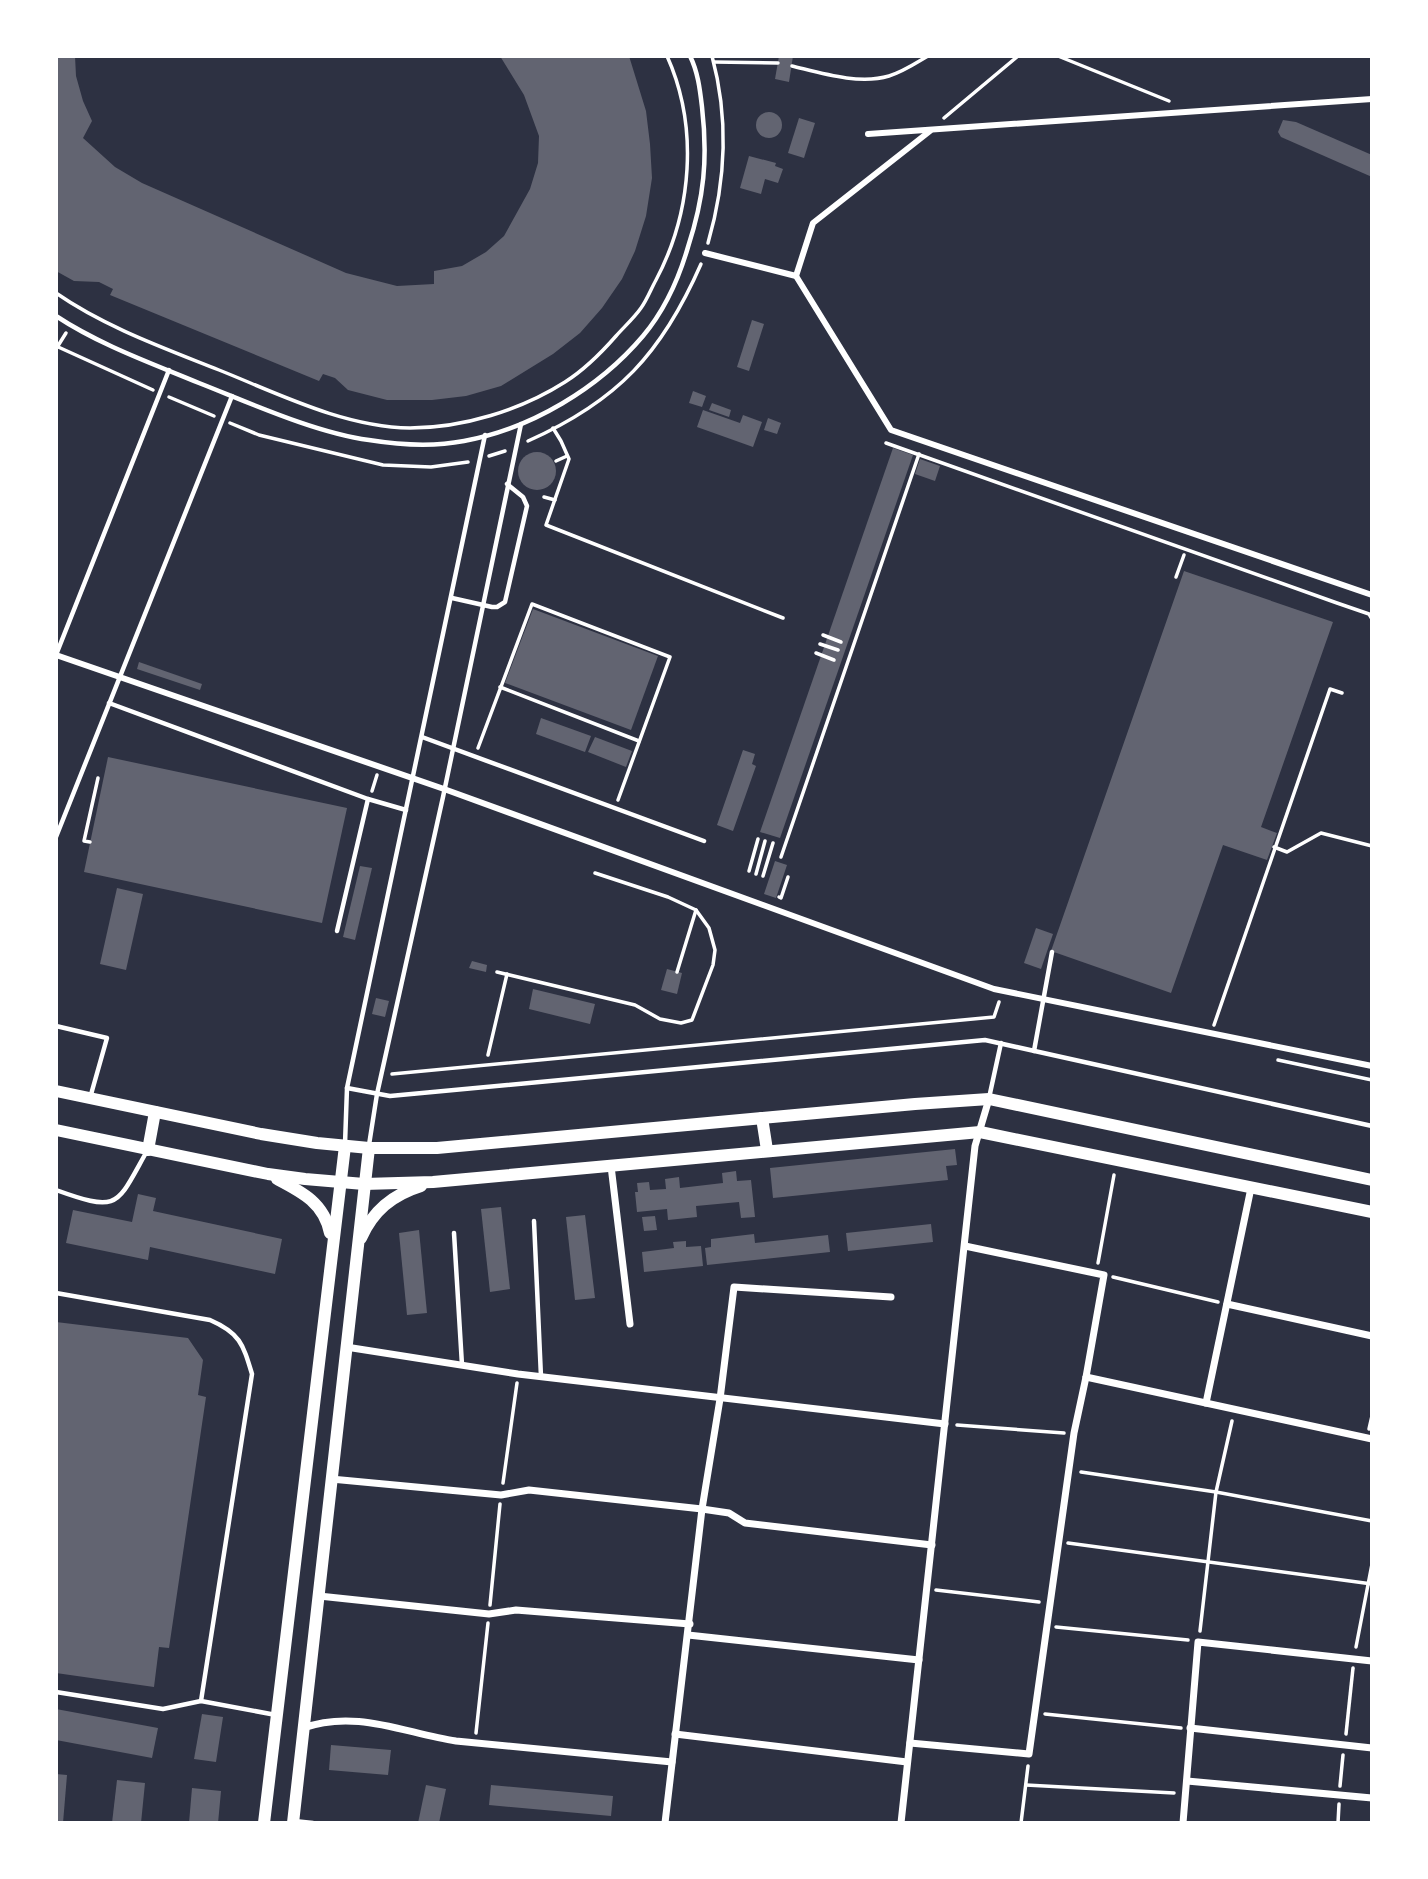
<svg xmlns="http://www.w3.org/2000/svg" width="1428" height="1879" font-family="'Archivo Narrow',sans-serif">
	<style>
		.building { fill: #626471 }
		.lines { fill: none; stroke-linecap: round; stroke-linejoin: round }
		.path { stroke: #fff; stroke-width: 3.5 }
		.service { stroke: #fff; stroke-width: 4.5 }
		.pedestrian { stroke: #fff; stroke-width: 6 }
		.minor { stroke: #fff; stroke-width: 7 }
		.secondary { stroke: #fff; stroke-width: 12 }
	</style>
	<rect width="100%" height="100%" fill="#2d3142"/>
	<g class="building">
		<path d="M 56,56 L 75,56 L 76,76 L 83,101 L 92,121 L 83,138 L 115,167 L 142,183 L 346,273 L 397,286 L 434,284 L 434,271 L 462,266 L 486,252 L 504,236 L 530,189 L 538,163 L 539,136 L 524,95 L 500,56 L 629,56 L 646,111 L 650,144 L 652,178 L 646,216 L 635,251 L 622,279 L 602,308 L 580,333 L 553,354 L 501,386 L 466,396 L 432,400 L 387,400 L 348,390 L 335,378 L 323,374 L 319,381 L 110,295 L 113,289 L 99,282 L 74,281 L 56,271 Z"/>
		<path d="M 779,56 L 793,56 L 789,82 L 775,79 Z"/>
		<circle cx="769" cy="125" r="13"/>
		<path d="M 799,118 L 815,123 L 804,158 L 788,153 Z"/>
		<path d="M 1283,120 L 1296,122 L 1372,155 L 1372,177 L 1281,137 L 1278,132 Z"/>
		<path d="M 749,156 L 776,163 L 775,166 L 783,169 L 778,183 L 765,179 L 761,194 L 740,188 Z"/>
		<path d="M 752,320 L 764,324 L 749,371 L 737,367 Z"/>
		<path d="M 693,391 L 706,396 L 702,407 L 689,403 Z"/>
		<path d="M 712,403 L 731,410 L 729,417 L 709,410 Z"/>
		<path d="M 703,410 L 740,423 L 743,415 L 762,422 L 753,447 L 697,427 Z"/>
		<path d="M 768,418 L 781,423 L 777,434 L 764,430 Z"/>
		<path d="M 893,448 L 913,455 L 780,838 L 760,832 Z"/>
		<circle cx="537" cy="471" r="19"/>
		<path d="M 920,459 L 940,466 L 935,481 L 915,474 Z"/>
		<path d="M 1184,571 L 1333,622 L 1261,827 L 1277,833 L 1267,860 L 1223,845 L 1171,993 L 1051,951 Z"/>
		<path d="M 533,609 L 658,656 L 631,730 L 505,683 Z"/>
		<path d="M 139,662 L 202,684 L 200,690 L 137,669 Z"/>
		<path d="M 541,718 L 591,736 L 585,752 L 536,734 Z"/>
		<path d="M 595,737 L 632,751 L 626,767 L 588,752 Z"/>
		<path d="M 743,750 L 755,754 L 752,764 L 756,766 L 733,831 L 717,825 Z"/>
		<path d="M 108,757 L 347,808 L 322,923 L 84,872 Z"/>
		<path d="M 775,861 L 787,865 L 776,898 L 764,894 Z"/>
		<path d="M 360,866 L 372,868 L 355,940 L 343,937 Z"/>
		<path d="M 117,888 L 143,894 L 126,970 L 100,964 Z"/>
		<path d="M 1036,928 L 1053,934 L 1041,969 L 1024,963 Z"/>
		<path d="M 472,961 L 487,965 L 486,972 L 469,968 Z"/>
		<path d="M 667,969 L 682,973 L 677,994 L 661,990 Z"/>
		<path d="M 533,989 L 595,1004 L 590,1024 L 529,1009 Z"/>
		<path d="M 376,998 L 389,1001 L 385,1017 L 372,1014 Z"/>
		<path d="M 955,1149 L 957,1165 L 946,1166 L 948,1180 L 773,1198 L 770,1168 Z"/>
		<path d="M 736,1171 L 737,1181 L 751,1180 L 755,1217 L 741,1218 L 739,1202 L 696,1206 L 697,1217 L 668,1220 L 667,1209 L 637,1212 L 635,1192 L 638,1192 L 637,1183 L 649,1182 L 650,1190 L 666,1189 L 665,1179 L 679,1177 L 680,1188 L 723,1183 L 722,1173 Z"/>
		<path d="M 138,1194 L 156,1198 L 153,1211 L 282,1239 L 275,1274 L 150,1247 L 148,1260 L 66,1243 L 73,1210 L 132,1222 Z"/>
		<path d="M 501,1207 L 510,1289 L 490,1292 L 481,1209 Z"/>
		<path d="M 585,1215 L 595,1298 L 575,1300 L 566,1217 Z"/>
		<path d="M 655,1216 L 657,1230 L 644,1231 L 642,1217 Z"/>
		<path d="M 931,1224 L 933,1242 L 848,1251 L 846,1233 Z"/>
		<path d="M 419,1230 L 427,1313 L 407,1315 L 399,1233 Z"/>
		<path d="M 754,1234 L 755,1243 L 828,1235 L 830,1252 L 707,1265 L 705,1248 L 711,1247 L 711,1239 Z"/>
		<path d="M 686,1241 L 686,1247 L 701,1246 L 703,1266 L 644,1272 L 642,1252 L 674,1248 L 673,1242 Z"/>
		<path d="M 56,1322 L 188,1338 L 203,1360 L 198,1395 L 206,1397 L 169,1648 L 159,1647 L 154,1687 L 56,1673 Z"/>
		<path d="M 56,1709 L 158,1728 L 152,1758 L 56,1740 Z"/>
		<path d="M 202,1714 L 223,1717 L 216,1762 L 194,1759 Z"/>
		<path d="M 331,1745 L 391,1750 L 388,1775 L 329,1770 Z"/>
		<path d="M 56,1774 L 67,1775 L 63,1823 L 56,1823 Z"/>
		<path d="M 117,1780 L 145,1783 L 141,1823 L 112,1823 Z"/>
		<path d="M 426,1785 L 446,1789 L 439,1823 L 418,1823 Z"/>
		<path d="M 491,1785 L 613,1796 L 611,1816 L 489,1805 Z"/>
		<path d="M 192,1788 L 221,1791 L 218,1823 L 189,1823 Z"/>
	</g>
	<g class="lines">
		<g class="path">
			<path d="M 1058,56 L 1169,101"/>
			<path d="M 714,62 L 778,63"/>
			<path d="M 792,66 C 821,73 859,85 889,76 C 903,72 916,63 928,56"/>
			<path d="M 944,118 L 1018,56"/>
			<path d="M 708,243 C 726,181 729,119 712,56"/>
			<path d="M 56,293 C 105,327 164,348 219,370 C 279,394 344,427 410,428 C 463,428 521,410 565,382 C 584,370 602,352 616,336 C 624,327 634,318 641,308 C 647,300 651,289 656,280 C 692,212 699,127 667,56"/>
			<path d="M 56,346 L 153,390"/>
			<path d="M 56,349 L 66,333"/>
			<path d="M 169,397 L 214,416"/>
			<path d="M 230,423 L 259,435 L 383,465 L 431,467 L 468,462"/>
			<path d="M 553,428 L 561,441 L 569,459 L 546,525 L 783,618"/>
			<path d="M 528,441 C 618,401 662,353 701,264"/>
			<path d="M 886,443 L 1337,603 L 1369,614 L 1372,619"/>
			<path d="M 489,456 L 505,451"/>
			<path d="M 556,461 L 567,456"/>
			<path d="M 544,497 L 555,500"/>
			<path d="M 1176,577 L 1184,555"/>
			<path d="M 823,635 L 841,642"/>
			<path d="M 820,644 L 838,650"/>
			<path d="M 816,653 L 834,660"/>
			<path d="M 500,687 L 639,741"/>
			<path d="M 478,748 L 532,604 L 670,657 L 618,800"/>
			<path d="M 372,791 L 377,775"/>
			<path d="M 90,842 L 84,841 L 98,778"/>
			<path d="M 1274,847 L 1287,852 L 1321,833 L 1372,846"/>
			<path d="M 781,857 L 919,454"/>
			<path d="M 749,871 L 758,839"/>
			<path d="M 756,874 L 765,841"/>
			<path d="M 763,876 L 773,843"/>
			<path d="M 779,897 L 781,898 L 788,877"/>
			<path d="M 497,972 L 635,1005 L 660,1019 L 681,1023 L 692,1020 L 713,965 L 715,950 L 709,928 L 696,910 L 668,897 L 595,873"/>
			<path d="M 677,972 L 696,910"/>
			<path d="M 1214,1025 L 1330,689 L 1342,693"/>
			<path d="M 488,1055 L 507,974"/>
			<path d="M 1278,1060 L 1372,1080"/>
			<path d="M 392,1074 L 994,1017 L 999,1002"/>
			<path d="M 1098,1263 L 1114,1175"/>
			<path d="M 1113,1277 L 1218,1302"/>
			<path d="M 957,1425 L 1064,1433"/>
			<path d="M 1369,1429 L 1372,1416"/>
			<path d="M 1081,1472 L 1216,1492 L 1372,1521"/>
			<path d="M 503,1483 L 517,1383"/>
			<path d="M 1068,1543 L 1372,1584"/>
			<path d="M 936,1590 L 1039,1602"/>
			<path d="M 490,1605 L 500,1504"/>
			<path d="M 1056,1627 L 1188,1640"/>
			<path d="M 1200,1631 L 1216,1492 L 1232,1421"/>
			<path d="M 1356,1647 L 1372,1564"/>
			<path d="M 1045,1714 L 1181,1728"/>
			<path d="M 476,1733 L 488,1623"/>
			<path d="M 1346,1734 L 1353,1668"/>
			<path d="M 1026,1785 L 1174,1793"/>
			<path d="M 1340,1786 L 1343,1755"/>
			<path d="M 1021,1823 L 1028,1766"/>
			<path d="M 1338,1823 L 1339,1804"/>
		</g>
		<g class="service">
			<path d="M 56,316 C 100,345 151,363 199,383 C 250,403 316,433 369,440 C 400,445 433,447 464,441 C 531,429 599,388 643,336 C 664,311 679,278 688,247 C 704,198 708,159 702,107 C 700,90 698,72 690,56"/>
			<path d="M 452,598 L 492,607 L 497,607 L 505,602 L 527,506 L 523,497 L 507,484"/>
			<path d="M 56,655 L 169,370"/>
			<path d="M 109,703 L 368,799 L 406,810"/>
			<path d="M 422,737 L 704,841"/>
			<path d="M 56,837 L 232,396"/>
			<path d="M 337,931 L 368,799"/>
			<path d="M 56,1026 L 107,1038 L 90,1098"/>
			<path d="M 1034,1051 L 1052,952"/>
			<path d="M 347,1088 L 390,1096 L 985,1040 L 1372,1126"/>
			<path d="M 989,1098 L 1001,1043"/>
			<path d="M 345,1144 L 347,1088 L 485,435"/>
			<path d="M 369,1145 L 377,1094 L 443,797 L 521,424"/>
			<path d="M 56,1190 C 120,1213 116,1206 147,1151"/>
			<path d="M 534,1221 L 541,1377"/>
			<path d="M 454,1233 L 462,1365"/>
			<path d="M 56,1293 L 210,1320 C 240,1333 243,1344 252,1374 L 201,1701 L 276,1715"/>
			<path d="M 56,1692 L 163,1709 L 201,1701"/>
			<path d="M 294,1821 L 313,1823"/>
		</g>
		<g class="pedestrian">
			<path d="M 868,134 L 1372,99"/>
			<path d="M 705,253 L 796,276 L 891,430 L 1372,595"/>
			<path d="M 796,276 L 813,223 L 930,131"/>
			<path d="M 56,655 L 444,789 L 994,989 L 1372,1066"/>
		</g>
		<g class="minor">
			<path d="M 611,1166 L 630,1324"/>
			<path d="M 1227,1304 L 1372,1336"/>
			<path d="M 346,1347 L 518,1374 L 945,1424"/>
			<path d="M 1086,1377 L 1372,1439"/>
			<path d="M 1206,1403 L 1251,1188"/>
			<path d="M 331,1479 L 501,1495 L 529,1490 L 702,1509 L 729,1513 L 745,1523 L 932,1545"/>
			<path d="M 319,1596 L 489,1614 L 516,1610 L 690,1624"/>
			<path d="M 688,1635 L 919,1660"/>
			<path d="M 303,1728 C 356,1709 404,1733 456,1741 L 672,1762"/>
			<path d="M 1190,1728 L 1372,1748"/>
			<path d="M 675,1734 L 907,1762"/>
			<path d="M 910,1743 L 1029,1754 L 1074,1433 L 1086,1377 L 1104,1275 L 965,1246"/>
			<path d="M 1187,1781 L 1372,1798"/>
			<path d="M 665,1823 L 702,1509 L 720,1399 L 734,1287 L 891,1297"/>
			<path d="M 901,1823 L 975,1146 L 989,1099"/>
			<path d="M 1183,1823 L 1198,1642 L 1372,1661"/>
		</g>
		<g class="secondary">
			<path d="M 56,1091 L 261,1134 L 317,1143 L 369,1148 L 437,1148 L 915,1104 L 989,1099 L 1372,1180"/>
			<path d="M 762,1118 L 767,1150"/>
			<path d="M 56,1130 L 268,1174 L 305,1179 L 364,1184 L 433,1182 L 980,1132 L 1372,1212"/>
			<path d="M 148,1150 L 155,1112"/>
			<path d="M 277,1179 C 302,1192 324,1203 330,1233"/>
			<path d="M 361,1238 C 373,1211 392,1195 421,1186"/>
			<path d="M 264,1823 L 345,1146"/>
			<path d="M 293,1823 L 369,1148"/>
		</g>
	</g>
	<rect width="1428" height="1879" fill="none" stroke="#ffffff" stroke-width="116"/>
</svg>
